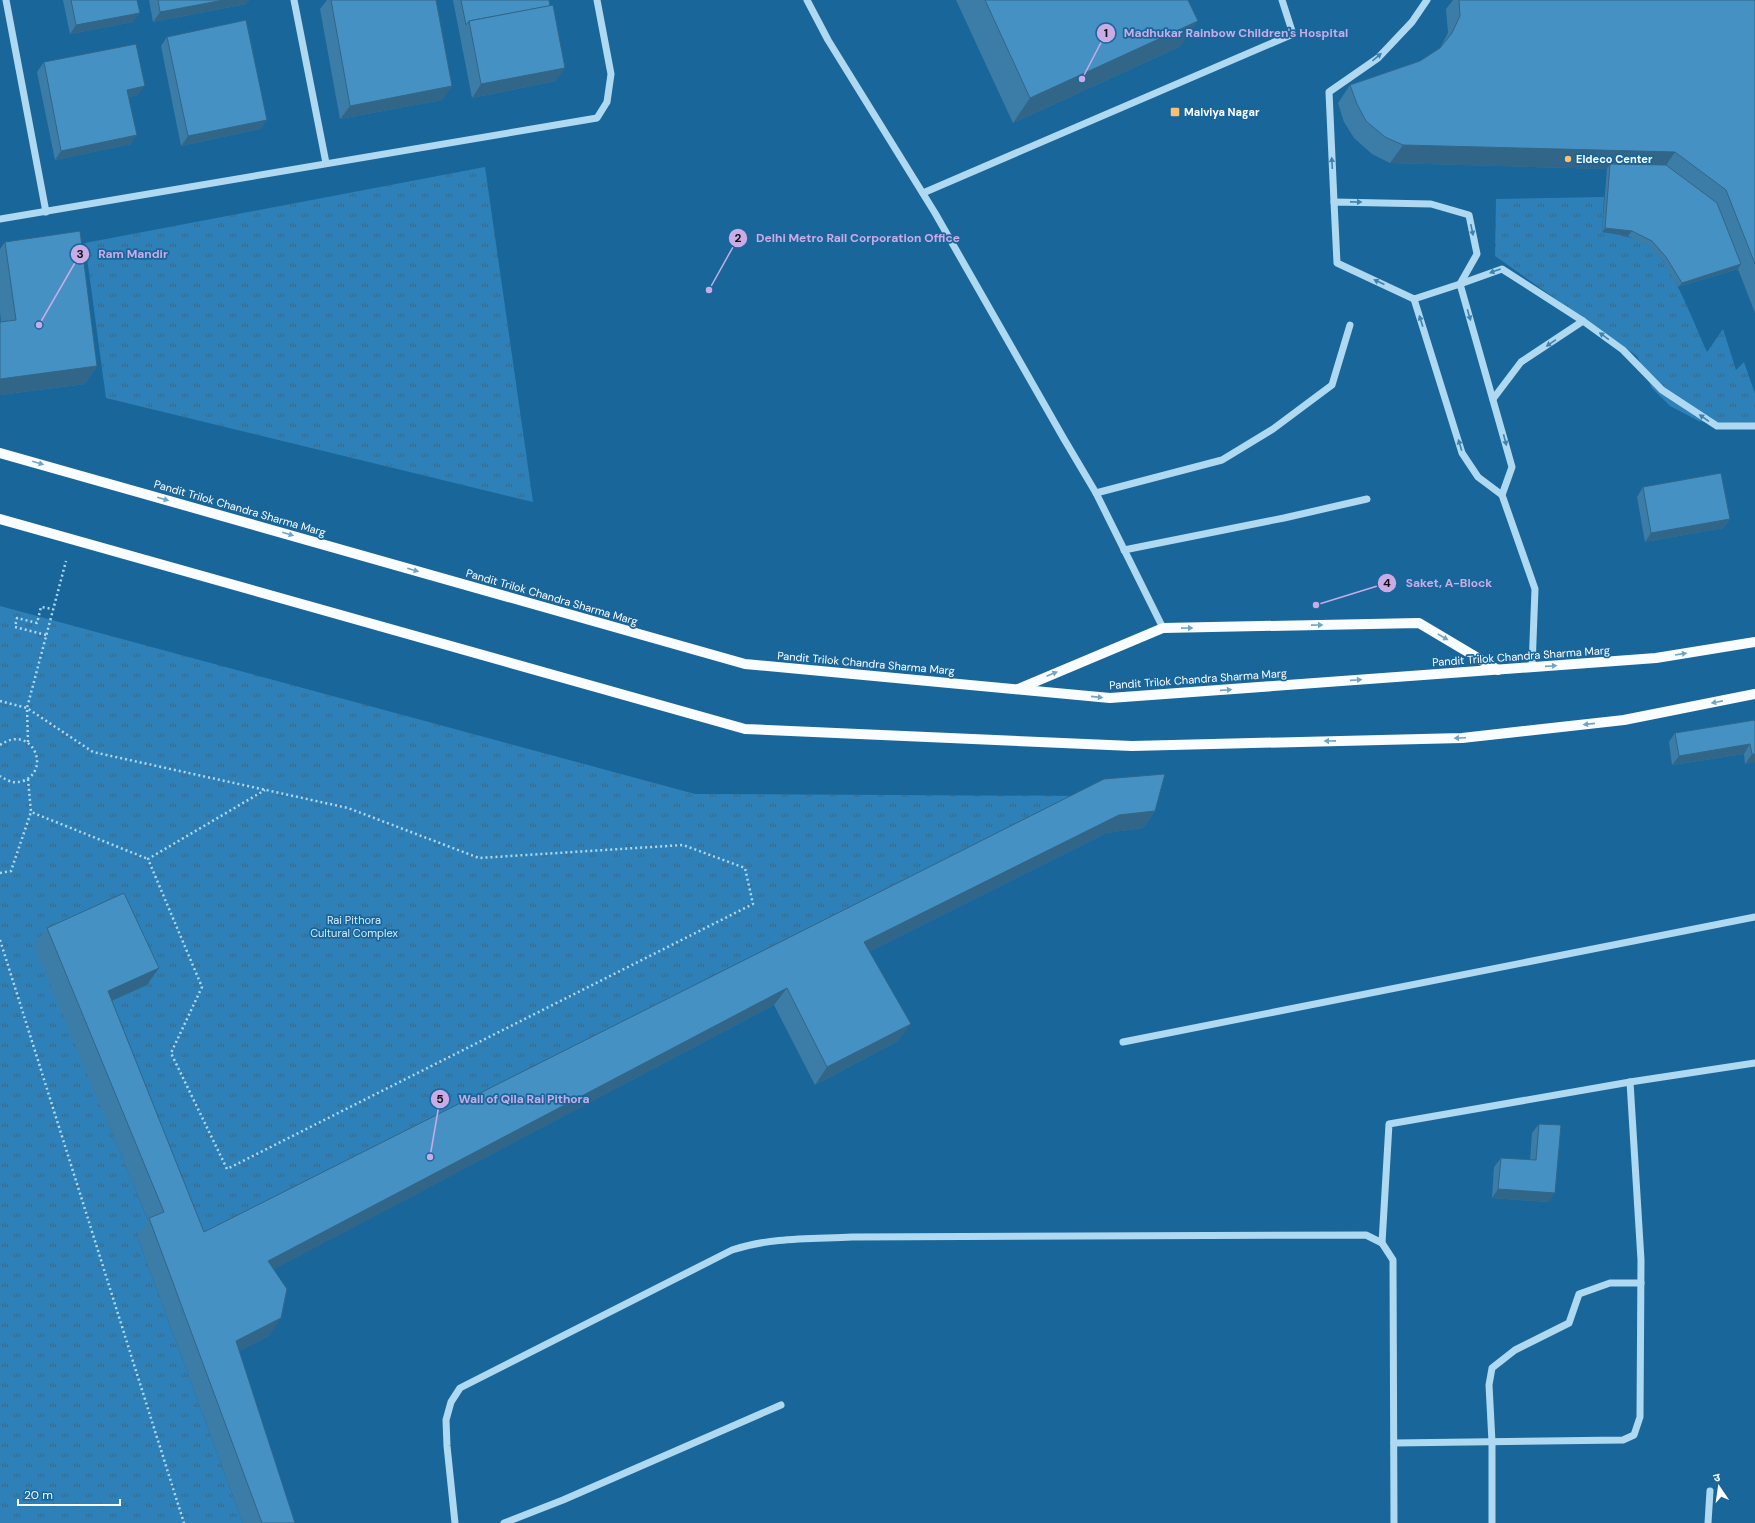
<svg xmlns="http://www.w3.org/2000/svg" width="1755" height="1523" font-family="'DM Sans','Noto Sans Devanagari',sans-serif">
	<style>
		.grass { fill: url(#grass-tufts) }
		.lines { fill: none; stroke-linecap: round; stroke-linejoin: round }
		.path { stroke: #afd8f1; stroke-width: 2.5; stroke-dasharray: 2 3; stroke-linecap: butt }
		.minor { stroke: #afd8f1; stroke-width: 7 }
		.major { stroke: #fafdff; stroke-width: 10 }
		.wall { fill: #3c7da8 }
		.shaded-wall { fill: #316688 }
		.building { fill: #4691c3; stroke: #316688 }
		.oneway { fill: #3e82b0 }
		.oneway2 { fill: #73a2c3 }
		.poi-dot { fill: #ffbf70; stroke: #19669b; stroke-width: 1.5 }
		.labels { text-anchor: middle; stroke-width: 3.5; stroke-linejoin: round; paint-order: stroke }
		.poi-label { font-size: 11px; font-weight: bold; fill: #fff; stroke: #19669b; text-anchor: start }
		.street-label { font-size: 11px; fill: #fff; stroke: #19669b }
		.park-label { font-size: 11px; fill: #d7edfc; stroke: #19669b }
		.leader { fill: none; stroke: #caabe5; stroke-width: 1.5 }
		.callout-dot { fill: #caabe5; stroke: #19669b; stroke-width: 1.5 }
		.mark-label { font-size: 12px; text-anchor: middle; font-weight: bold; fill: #111 }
		.callout-label { font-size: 12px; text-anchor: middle; font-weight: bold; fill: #caabe5; stroke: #19669b; stroke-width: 3.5; stroke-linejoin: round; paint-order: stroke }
	</style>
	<defs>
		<pattern id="grass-tufts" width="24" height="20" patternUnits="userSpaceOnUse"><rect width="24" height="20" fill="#2d81b8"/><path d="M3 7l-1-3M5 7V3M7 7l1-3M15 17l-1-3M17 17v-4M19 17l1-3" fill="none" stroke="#3b6987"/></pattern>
	</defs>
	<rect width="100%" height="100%" fill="#19669b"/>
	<g class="grass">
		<path d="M 485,167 L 533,502 L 106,398 L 85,243 Z"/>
		<path d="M 1604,197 L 1602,232 C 1618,235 1635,236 1649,246 C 1671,261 1695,326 1707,352 L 1723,329 L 1736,370 L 1744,362 L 1755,394 L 1755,425 L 1736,427 L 1699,421 L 1670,406 L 1652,388 L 1637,356 L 1495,256 L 1496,199 Z"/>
		<path d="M 0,606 L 695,794 L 1091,796 L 191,1250 L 35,946 L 152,1230 L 137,1236 L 243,1523 L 0,1523 Z"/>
	</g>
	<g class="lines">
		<g class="path">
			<path d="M 46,635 L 15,627 L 17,618 L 37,623 L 41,607 L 53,609"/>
			<path d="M 0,701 L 27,708 L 93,752 L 348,808 L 479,858 L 683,845 L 745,868 L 753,904 L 227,1169 L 171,1053 L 202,987 L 148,859 L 265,790"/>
			<path d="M 28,742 L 27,708 L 66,561"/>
			<path d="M 0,745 C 32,723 52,770 23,781 C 14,784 8,781 0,776"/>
			<path d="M 28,779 L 31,812 L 148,859"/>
			<path d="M 0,873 L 11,871 L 31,812"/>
			<path d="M 0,940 L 184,1523"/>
		</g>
		<g class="minor">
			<path d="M 6,0 L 46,212"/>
			<path d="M 294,0 L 326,163"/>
			<path d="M 807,0 L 828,40 L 935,213 L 1064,439 L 1096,493 L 1163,628"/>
			<path d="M 923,193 L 1293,34 L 1282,0"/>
			<path d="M 1334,202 L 1329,92 L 1378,58 L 1412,22 L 1427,0"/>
			<path d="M 0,219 L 597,118 L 607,102 L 611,74 L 597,0"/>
			<path d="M 1460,284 L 1477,254 L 1469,215 L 1431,204 L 1334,202 L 1337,263 L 1414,299 L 1460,284 L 1512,467 L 1502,495"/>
			<path d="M 1460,284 L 1502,269 L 1583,321 L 1623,350 L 1662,390 L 1717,426 L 1755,426"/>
			<path d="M 1414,299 L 1462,453 L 1478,477 L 1502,495 L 1535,589 L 1532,667"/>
			<path d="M 1493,399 L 1521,362 L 1583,321"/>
			<path d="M 1096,493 L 1222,460 L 1273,429 L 1332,385 L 1350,325"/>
			<path d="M 1124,550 L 1284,518 L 1367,499"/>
			<path d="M 1123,1042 L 1755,917"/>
			<path d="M 1382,1243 L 1389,1124 L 1630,1082 L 1755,1063"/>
			<path d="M 1394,1443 L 1623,1440 L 1634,1435 L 1640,1417 L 1641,1260 L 1630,1082"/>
			<path d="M 455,1523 L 447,1446 L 446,1420 L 451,1402 L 460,1388 L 732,1250 C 771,1237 811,1239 852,1237 L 1366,1235 L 1382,1243 L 1393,1260 L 1394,1523"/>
			<path d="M 504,1523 L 563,1500 L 781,1405"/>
			<path d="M 1492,1523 L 1492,1442 L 1489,1385 L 1492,1368 L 1515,1350 L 1569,1323 L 1579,1294 L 1610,1283 L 1641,1283"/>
			<path d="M 1708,1523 L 1710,1491"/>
		</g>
		<g class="major">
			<path d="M 0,453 L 745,664 L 1110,698 L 1656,658 L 1755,642"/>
			<path d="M 0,519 L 745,729 L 1132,746 L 1462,738 L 1624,720 L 1755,694"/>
			<path d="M 1018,689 L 1163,628 L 1419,623 L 1498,670"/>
		</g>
	</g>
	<g class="wall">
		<path d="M 63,0 L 137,0 L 133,22 L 70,34 Z"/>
		<path d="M 149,0 L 249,0 L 246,4 L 153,22 Z"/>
		<path d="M 327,0 L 436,0 L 452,86 L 442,100 L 340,119 L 320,9 Z"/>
		<path d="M 453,0 L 549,0 L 556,81 L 472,98 Z"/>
		<path d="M 956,0 L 1188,0 L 1181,46 L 1013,123 Z"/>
		<path d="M 1453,0 L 1755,0 L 1755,313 L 1738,269 L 1678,287 L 1663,261 L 1649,246 L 1628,236 L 1602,232 L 1607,169 L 1390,163 L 1372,154 L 1354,138 L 1344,122 L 1338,103 L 1350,85 L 1420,61 L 1440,48 L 1448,33 L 1446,9 Z"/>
		<path d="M 167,37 L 267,120 L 260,129 L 181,146 L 161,46 Z"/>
		<path d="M 44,62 L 138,95 L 129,97 L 131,144 L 55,160 L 37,72 Z"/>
		<path d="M 5,242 L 97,366 L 85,384 L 0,395 L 0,322 L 1,321 L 0,312 L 0,249 Z"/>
		<path d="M 1643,487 L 1730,519 L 1723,528 L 1645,542 L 1637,497 Z"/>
		<path d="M 1755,720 L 1755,762 L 1745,764 L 1744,754 L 1672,765 L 1669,742 L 1675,733 Z"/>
		<path d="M 1155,811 L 1143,828 L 1106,833 L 870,951 L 898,1041 L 815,1085 L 774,1005 L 274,1269 L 269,1336 L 239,1351 L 295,1523 L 243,1523 L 137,1236 L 148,1220 L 34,946 L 47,928 L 147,985 L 112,1001 L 204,1232 Z"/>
		<path d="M 1539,1124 L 1549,1202 L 1492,1198 L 1494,1167 L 1501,1158 L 1530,1160 L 1532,1133 Z"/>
	</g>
	<g class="shaded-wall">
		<path d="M 224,0 L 249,0 L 246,4 L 153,22 L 160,12 Z"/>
		<path d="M 140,13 L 133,22 L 70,34 L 76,25 Z"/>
		<path d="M 1198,21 L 1181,46 L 1013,123 L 1030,98 Z"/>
		<path d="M 565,68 L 556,81 L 472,98 L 481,84 Z"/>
		<path d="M 145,86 L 138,95 L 121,99 L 127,90 Z"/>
		<path d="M 452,86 L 442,100 L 340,119 L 350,106 Z"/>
		<path d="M 267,120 L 260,129 L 181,146 L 188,136 Z"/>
		<path d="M 137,135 L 131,144 L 55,160 L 61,151 Z"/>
		<path d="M 1403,145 L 1675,152 L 1663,170 L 1610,164 L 1607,169 L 1390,163 Z"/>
		<path d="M 1605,228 L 1632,231 L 1628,236 L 1602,232 Z"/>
		<path d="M 1741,264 L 1738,269 L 1678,287 L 1682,283 Z"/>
		<path d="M 97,366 L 85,384 L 0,395 L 0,379 Z"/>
		<path d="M 1730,519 L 1723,528 L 1645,542 L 1651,533 Z"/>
		<path d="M 1750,744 L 1744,754 L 1672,765 L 1679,756 Z"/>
		<path d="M 1752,754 L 1755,754 L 1755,762 L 1745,764 Z"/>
		<path d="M 1155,811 L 1143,828 L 1106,833 L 852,960 L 864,942 L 1119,815 Z"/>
		<path d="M 159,968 L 147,985 L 96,1008 L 108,991 Z"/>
		<path d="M 787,988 L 774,1005 L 256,1279 L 268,1261 Z"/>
		<path d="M 911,1024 L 898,1041 L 815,1085 L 827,1067 Z"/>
		<path d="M 1498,1189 L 1555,1193 L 1549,1202 L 1492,1198 Z"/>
		<path d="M 281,1318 L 269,1336 L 223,1359 L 236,1341 Z"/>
	</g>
	<g class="building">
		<path d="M 71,0 L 137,0 L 140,13 L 76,25 Z"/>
		<path d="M 158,0 L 224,0 L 160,12 Z"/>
		<path d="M 331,0 L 436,0 L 452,86 L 350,106 Z"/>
		<path d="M 461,0 L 549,0 L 550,6 L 469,21 L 466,25 Z"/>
		<path d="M 985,0 L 1188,0 L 1198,21 L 1030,98 Z"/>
		<path d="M 1459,0 L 1755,0 L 1755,264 L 1726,190 L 1675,152 L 1403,145 L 1385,137 L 1366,121 L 1357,104 L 1350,85 L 1420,61 L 1440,48 L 1452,33 L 1460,16 Z"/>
		<path d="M 553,5 L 565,68 L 481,84 L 469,21 Z"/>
		<path d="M 246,20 L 267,120 L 188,136 L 167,37 Z"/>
		<path d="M 136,44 L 145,86 L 127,90 L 137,135 L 61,151 L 44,62 Z"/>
		<path d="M 1610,164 L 1666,165 L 1717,203 L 1741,264 L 1682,283 L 1666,257 L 1652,241 L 1632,231 L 1605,228 Z"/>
		<path d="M 80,231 L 97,366 L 0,379 L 0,322 L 16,320 L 5,242 Z"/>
		<path d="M 1721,473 L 1730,519 L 1651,533 L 1643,487 Z"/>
		<path d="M 1755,720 L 1755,754 L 1752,754 L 1750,744 L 1679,756 L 1675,733 Z"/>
		<path d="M 1165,774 L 1155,811 L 1119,815 L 864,942 L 911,1024 L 827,1067 L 787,988 L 268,1261 L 287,1289 L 281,1318 L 236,1341 L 295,1523 L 262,1523 L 149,1218 L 164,1212 L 47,928 L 124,893 L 159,968 L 108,991 L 204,1232 L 1104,779 Z"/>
		<path d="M 1539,1124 L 1561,1125 L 1555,1193 L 1498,1189 L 1501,1158 L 1536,1160 Z"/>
	</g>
	<defs><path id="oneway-solid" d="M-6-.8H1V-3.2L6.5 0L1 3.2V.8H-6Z"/></defs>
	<g class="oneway">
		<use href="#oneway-solid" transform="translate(1377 57) rotate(-40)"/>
		<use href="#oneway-solid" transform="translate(1332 163) rotate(-93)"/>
		<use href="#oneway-solid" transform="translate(1356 202) rotate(1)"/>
		<use href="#oneway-solid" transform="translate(1472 230) rotate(78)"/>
		<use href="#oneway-solid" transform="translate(1495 271) rotate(160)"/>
		<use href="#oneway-solid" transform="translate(1379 282) rotate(-155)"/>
		<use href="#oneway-solid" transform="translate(1469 315) rotate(74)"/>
		<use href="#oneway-solid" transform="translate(1421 321) rotate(-108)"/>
		<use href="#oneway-solid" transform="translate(1604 336) rotate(-144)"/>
		<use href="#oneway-solid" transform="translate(1551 343) rotate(146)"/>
		<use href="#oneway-solid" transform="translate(1704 418) rotate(-146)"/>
		<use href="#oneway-solid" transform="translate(1505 440) rotate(75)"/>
		<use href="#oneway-solid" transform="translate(1460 445) rotate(-107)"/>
	</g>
	<g class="oneway2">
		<use href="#oneway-solid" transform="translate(38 463) rotate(16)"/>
		<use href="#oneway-solid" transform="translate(163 499) rotate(16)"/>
		<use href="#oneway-solid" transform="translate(288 534) rotate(16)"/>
		<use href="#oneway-solid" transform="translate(413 570) rotate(16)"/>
		<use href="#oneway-solid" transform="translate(1317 625) rotate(-1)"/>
		<use href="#oneway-solid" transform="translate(1187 628) rotate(-1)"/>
		<use href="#oneway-solid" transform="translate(1443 637) rotate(30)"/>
		<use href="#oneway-solid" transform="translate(1681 654) rotate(-9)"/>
		<use href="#oneway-solid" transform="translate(1551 666) rotate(-4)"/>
		<use href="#oneway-solid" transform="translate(1052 674) rotate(-23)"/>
		<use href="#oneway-solid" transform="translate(1356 680) rotate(-4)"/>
		<use href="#oneway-solid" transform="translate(1226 690) rotate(-4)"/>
		<use href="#oneway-solid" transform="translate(1097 697) rotate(6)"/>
		<use href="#oneway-solid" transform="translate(1717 702) rotate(169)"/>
		<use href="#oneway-solid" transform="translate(1589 724) rotate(174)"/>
		<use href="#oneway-solid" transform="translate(1460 738) rotate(177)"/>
		<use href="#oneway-solid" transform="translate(1330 741) rotate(179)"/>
	</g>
	<g class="poi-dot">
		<rect x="1170" y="107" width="10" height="10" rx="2"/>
		<circle cx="1568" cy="159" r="4"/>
	</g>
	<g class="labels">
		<g class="poi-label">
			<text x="1184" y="116">Malviya Nagar</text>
			<text x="1576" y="163">Eldeco Center</text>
		</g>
		<g class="street-label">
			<text transform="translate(240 508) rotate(16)" y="4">Pandit Trilok Chandra Sharma Marg</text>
			<text transform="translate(552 597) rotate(16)" y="4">Pandit Trilok Chandra Sharma Marg</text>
			<text transform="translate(1521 656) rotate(-4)" y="4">Pandit Trilok Chandra Sharma Marg</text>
			<text transform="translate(866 663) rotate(5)" y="4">Pandit Trilok Chandra Sharma Marg</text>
			<text transform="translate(1198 679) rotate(-4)" y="4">Pandit Trilok Chandra Sharma Marg</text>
		</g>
		<g class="park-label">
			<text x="354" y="924">Rai Pithora<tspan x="354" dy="13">Cultural Complex</tspan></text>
		</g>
	</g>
	<path class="leader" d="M1082 79L1106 33M709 290L738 238M39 325L80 254M1316 605L1387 583M430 1157L440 1099"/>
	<g class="callout-dot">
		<circle cx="1082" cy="79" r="4"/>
		<circle cx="709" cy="290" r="4"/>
		<circle cx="39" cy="325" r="4"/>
		<circle cx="1316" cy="605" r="4"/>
		<circle cx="430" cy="1157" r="4"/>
		<circle cx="1106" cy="33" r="10"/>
		<circle cx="738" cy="238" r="10"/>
		<circle cx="80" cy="254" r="10"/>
		<circle cx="1387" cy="583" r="10"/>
		<circle cx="440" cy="1099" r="10"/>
	</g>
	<g class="mark-label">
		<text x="1106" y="37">1</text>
		<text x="738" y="242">2</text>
		<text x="80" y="258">3</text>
		<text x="1387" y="587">4</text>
		<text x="440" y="1103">5</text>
	</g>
	<g class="callout-label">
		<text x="1236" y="37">Madhukar Rainbow Children's Hospital</text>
		<text x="858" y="242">Delhi Metro Rail Corporation Office</text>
		<text x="133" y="258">Ram Mandir</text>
		<text x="1449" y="587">Saket, A-Block</text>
		<text x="524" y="1103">Wall of Qila Rai Pithora</text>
	</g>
	<g transform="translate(1719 1487) rotate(347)" stroke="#19669b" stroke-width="3" paint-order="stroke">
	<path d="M0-3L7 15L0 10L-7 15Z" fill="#ffffff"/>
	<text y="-6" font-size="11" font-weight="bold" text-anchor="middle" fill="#ffffff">उ</text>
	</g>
	<path d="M18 1499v6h102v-6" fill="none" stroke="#ffffff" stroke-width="2"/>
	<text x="24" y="1499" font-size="12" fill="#ffffff" stroke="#19669b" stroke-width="3" paint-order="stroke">20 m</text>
</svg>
